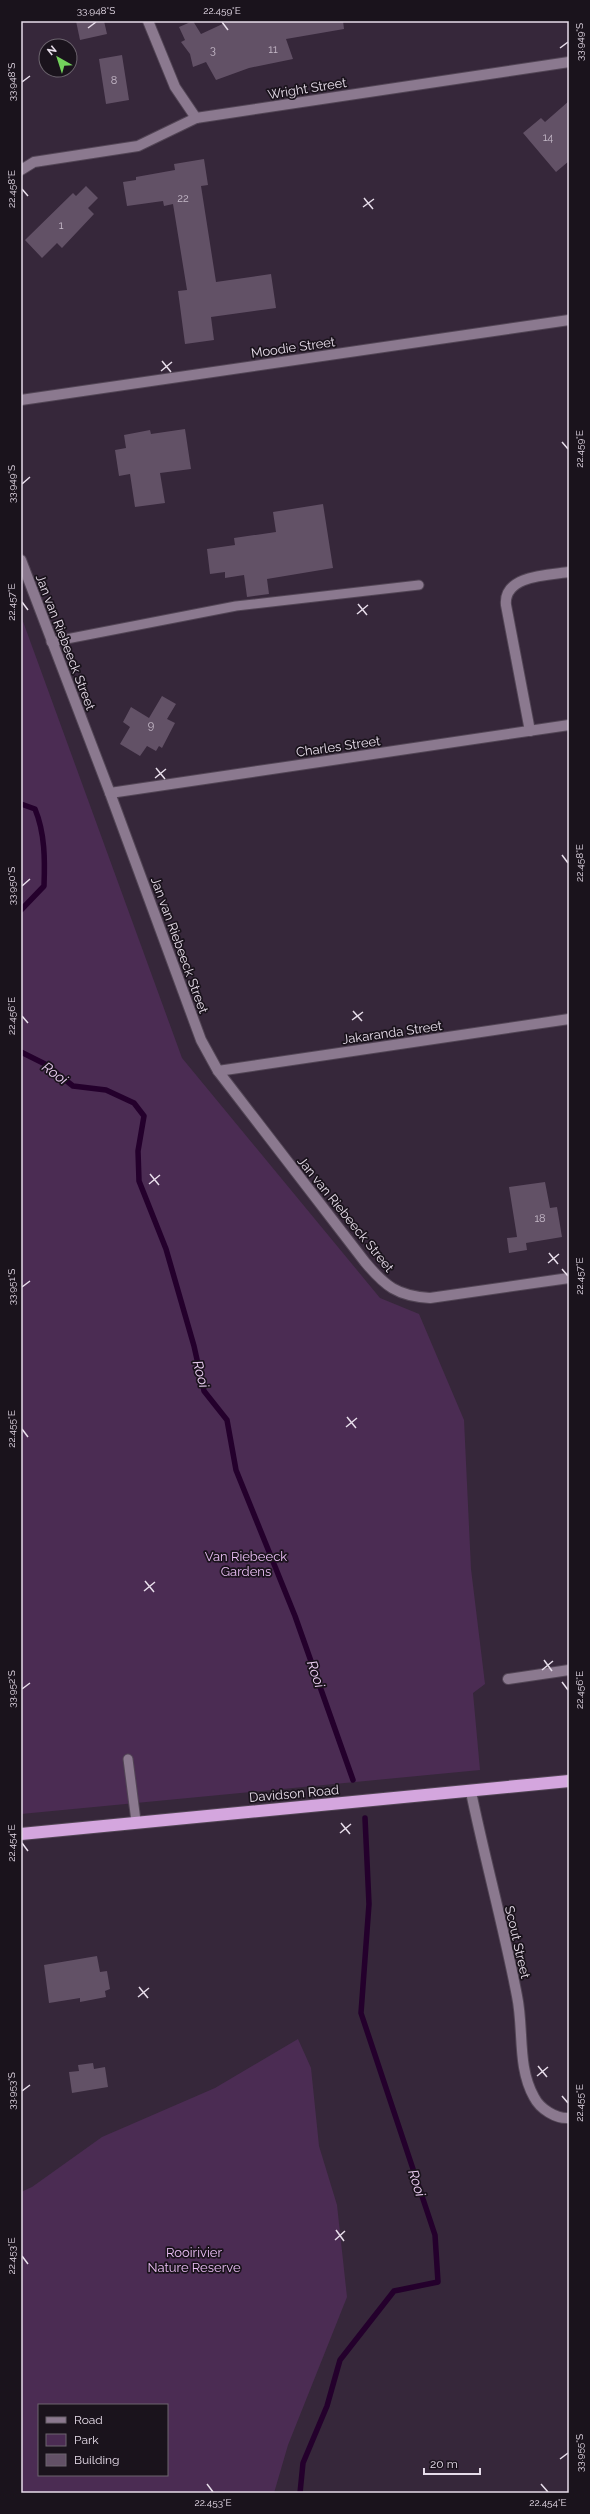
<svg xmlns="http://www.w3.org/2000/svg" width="590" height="2514" font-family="Raleway,sans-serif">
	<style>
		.green { fill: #4b2c53; fill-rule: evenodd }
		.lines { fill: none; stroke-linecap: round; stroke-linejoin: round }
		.stream { stroke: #24002c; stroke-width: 5.5 }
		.building { fill: #625166 }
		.lane-casing { stroke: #524555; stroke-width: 11 }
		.street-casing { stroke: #524555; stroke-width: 12 }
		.highway-casing { stroke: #524555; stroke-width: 14 }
		.lane { stroke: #8b798f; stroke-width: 9 }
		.street { stroke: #8b798f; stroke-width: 10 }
		.highway { stroke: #d4a6de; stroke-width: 12 }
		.ticks { fill: none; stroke: #e7ddea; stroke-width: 1.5 }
		.labels { text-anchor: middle; stroke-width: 3.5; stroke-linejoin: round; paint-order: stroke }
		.number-label { font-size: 11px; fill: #c6bac9 }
		.street-label { font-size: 13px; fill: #e7ddea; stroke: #1a131c }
		.park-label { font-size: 13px; fill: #ebbff5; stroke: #1a131c }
		.water-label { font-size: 14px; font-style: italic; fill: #eed0f5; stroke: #1a131c }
		.neatline { fill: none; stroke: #e7ddea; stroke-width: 1.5 }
		.ticks-label { font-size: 10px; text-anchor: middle; fill: #e7ddea }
	</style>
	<rect width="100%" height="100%" fill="#36273a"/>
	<g class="green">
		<path d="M 21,616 L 182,1058 L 380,1298 L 419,1314 L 464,1420 L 471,1569 L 485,1684 L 473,1693 L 480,1770 L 21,1814 Z"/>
		<path d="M 298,2039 L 311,2068 L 319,2146 L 337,2205 L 347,2297 L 288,2445 L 274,2493 L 21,2493 L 21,2192 L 32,2187 L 102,2137 L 215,2088 ZM 39,2405 L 167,2405 L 167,2475 L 39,2475 Z"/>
	</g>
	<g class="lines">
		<g class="stream">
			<path d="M 21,804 L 35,809 C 45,833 45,860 44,886 L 21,910"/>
			<path d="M 21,1052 L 45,1064 L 73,1086 L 106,1090 L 134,1103 L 144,1116 L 138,1151 L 139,1181 L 166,1249 L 194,1346 L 204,1391 L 227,1420 L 236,1470 L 295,1616 L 353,1780"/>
			<path d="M 300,2493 L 303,2463 L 327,2406 L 340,2360 L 394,2291 L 438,2282 L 435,2235 L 361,2013 L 369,1904 L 365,1818"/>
		</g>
	</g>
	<g class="building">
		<path d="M 76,21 L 104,21 L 107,34 L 80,40 Z"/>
		<path d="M 193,21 L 201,34 L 229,21 L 343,21 L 344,29 L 286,39 L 293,59 L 249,68 L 216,80 L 206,62 L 193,67 L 190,54 L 181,42 L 185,40 L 179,27 Z"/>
		<path d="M 122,55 L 129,100 L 106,104 L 99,59 Z"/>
		<path d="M 569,101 L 569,161 L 556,172 L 523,133 L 541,118 L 545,122 Z"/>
		<path d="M 204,159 L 208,185 L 201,186 L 216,282 L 271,274 L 276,308 L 211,317 L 214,340 L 185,344 L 178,291 L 187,290 L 173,204 L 164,206 L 163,201 L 127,206 L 123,182 L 136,180 L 136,177 L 175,170 L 174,164 Z"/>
		<path d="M 86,186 L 98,198 L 88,208 L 94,214 L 62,248 L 57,243 L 42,258 L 25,240 L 73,193 L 76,196 Z"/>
		<path d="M 185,429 L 191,469 L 160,473 L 165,503 L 135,507 L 130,474 L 119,476 L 115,450 L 126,448 L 124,435 L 150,430 L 151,434 Z"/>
		<path d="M 323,504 L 333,568 L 267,579 L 269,594 L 247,597 L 244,575 L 225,578 L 225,572 L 210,574 L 207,549 L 235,545 L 234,538 L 276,532 L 273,512 Z"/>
		<path d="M 162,696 L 176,704 L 167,719 L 175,723 L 162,748 L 159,746 L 156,751 L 147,746 L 140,756 L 120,744 L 130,727 L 123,722 L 131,707 L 149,718 Z"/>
		<path d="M 545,1182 L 550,1208 L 557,1207 L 562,1237 L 526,1243 L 527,1250 L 509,1253 L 507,1238 L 517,1237 L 509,1187 Z"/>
		<path d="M 97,1956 L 100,1972 L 107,1971 L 110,1989 L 105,1991 L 106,1997 L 80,2002 L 80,1998 L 49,2003 L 44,1965 Z"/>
		<path d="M 93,2063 L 94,2069 L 105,2067 L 108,2087 L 72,2093 L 69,2072 L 79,2071 L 78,2065 Z"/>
	</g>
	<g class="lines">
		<defs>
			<g id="lane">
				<path d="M 51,642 L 236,606 L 419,585"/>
				<path d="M 128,1759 L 136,1821"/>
			</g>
			<g id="street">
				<path d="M 148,21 L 175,87 L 196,118"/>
				<path d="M 21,170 L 34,162 L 138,146 L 196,118 L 569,62"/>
				<path d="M 21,400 L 569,320"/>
				<path d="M 21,560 L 110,793 L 201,1040 L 218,1071 L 365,1262 C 385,1286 397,1296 430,1298 L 569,1278"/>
				<path d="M 530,731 L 506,605 C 503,575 549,575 569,572"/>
				<path d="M 110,793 L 569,725"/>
				<path d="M 218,1071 L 569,1019"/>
				<path d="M 508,1679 L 569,1670"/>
				<path d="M 471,1792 C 485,1860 504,1928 517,1996 C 524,2029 517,2067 534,2097 C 540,2109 556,2119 569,2118"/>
			</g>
			<path id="highway" d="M 21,1834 L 569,1781"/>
		</defs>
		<use href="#lane" class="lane-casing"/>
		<use href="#street" class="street-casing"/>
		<use href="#highway" class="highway-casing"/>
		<use href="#lane" class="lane"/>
		<use href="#street" class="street"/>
		<use href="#highway" class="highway"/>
	</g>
	<path class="ticks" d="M 222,22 L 228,30M 88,28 L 96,22M 560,48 L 568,42M 22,82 L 30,76M 22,189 L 28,196M 364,198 L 373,209M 363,207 L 374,199M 162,361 L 171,372M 161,371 L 172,362M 562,442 L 568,449M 22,484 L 30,477M 22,602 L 28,610M 358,604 L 367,615M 357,614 L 368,605M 156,768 L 165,779M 155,778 L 166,769M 562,855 L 568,863M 22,886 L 30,879M 353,1011 L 362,1021M 22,1016 L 28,1023M 352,1020 L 363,1012M 150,1174 L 159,1185M 149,1184 L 160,1175M 549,1253 L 558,1264M 548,1263 L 559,1254M 562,1269 L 568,1276M 22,1287 L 30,1281M 347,1417 L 356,1428M 346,1427 L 357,1418M 22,1429 L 28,1437M 145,1581 L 154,1592M 144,1591 L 155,1582M 544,1660 L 552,1671M 542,1670 L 553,1661M 562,1682 L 568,1690M 22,1689 L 30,1683M 341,1823 L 350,1834M 340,1833 L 351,1824M 22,1843 L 28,1851M 139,1987 L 148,1998M 138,1997 L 149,1988M 538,2066 L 547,2077M 537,2076 L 548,2067M 22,2091 L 30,2085M 562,2096 L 568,2103M 336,2230 L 344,2241M 335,2240 L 345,2231M 22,2256 L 28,2264M 560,2459 L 568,2453M 207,2484 L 213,2492M 541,2484 L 548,2492"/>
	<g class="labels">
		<g class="number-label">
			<text x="273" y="53">11</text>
			<text x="213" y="54">3</text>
			<text x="114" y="84">8</text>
			<text x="548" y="141">14</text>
			<text x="183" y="202">22</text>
			<text x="61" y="229">1</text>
			<text x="151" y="729">9</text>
			<text x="540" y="1222">18</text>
		</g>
		<g class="street-label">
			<text transform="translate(307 88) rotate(-9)" y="5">Wright Street</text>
			<text transform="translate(293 347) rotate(-8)" y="5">Moodie Street</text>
			<text transform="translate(66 642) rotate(69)" y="5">Jan van Riebeeck Street</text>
			<text transform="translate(338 746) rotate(-8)" y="5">Charles Street</text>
			<text transform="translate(180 945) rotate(70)" y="5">Jan van Riebeeck Street</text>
			<text transform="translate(392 1032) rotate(-8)" y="5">Jakaranda Street</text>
			<text transform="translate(346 1214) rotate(51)" y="5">Jan van Riebeeck Street</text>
			<text transform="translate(294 1793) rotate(-5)" y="5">Davidson Road</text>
			<text transform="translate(518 1942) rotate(77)" y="5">Scout Street</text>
		</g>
		<g class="park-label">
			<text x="246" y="1561">Van Riebeeck<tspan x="246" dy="15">Gardens</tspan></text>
			<text x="194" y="2257">Rooirivier<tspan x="194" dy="15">Nature Reserve</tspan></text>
		</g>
		<g class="water-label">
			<text transform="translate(55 1073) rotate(36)" y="5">Rooi</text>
			<text transform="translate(201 1374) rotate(75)" y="5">Rooi</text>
			<text transform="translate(316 1674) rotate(71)" y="5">Rooi</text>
			<text transform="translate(417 2183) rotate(72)" y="5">Rooi</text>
		</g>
	</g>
	<rect width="590" height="2514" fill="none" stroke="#1a131c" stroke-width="44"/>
	<rect x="38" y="2404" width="130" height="72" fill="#1a131c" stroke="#6c646e"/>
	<rect x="46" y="2417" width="20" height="6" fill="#8b798f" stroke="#6c646e"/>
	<text x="74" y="2424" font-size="12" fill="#e7ddea">Road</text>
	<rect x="46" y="2434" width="20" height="12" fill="#4b2c53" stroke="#6c646e"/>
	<text x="74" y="2444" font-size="12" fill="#e7ddea">Park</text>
	<rect x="46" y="2454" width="20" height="12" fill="#625166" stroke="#6c646e"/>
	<text x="74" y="2464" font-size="12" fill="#e7ddea">Building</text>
	<g transform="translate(58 58) rotate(321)"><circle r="19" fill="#1a131c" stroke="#6c646e"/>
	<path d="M0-3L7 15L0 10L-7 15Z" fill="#73d25c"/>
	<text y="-6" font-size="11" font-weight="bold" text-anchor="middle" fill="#e7ddea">N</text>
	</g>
	<path d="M424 2468v6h56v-6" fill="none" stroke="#e7ddea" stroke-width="2"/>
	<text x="430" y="2468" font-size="12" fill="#e7ddea" stroke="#1a131c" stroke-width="3" paint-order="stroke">20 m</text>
	<rect x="22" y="22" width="546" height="2470" class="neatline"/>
	<g class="ticks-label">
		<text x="96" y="14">33.948°S</text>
		<text x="222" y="14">22.459°E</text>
		<text transform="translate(579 42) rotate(-90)" y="4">33.949°S</text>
		<text transform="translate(11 82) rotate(-90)" y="4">33.948°S</text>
		<text transform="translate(11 189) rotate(-90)" y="4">22.458°E</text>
		<text transform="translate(579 449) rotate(-90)" y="4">22.459°E</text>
		<text transform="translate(11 484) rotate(-90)" y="4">33.949°S</text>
		<text transform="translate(11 602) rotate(-90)" y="4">22.457°E</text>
		<text transform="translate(579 863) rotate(-90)" y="4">22.458°E</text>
		<text transform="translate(11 886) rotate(-90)" y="4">33.950°S</text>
		<text transform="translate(11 1016) rotate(-90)" y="4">22.456°E</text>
		<text transform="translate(579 1276) rotate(-90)" y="4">22.457°E</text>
		<text transform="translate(11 1287) rotate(-90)" y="4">33.951°S</text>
		<text transform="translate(11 1429) rotate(-90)" y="4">22.455°E</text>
		<text transform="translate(11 1689) rotate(-90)" y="4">33.952°S</text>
		<text transform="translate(579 1690) rotate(-90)" y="4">22.456°E</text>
		<text transform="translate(11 1843) rotate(-90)" y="4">22.454°E</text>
		<text transform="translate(11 2091) rotate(-90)" y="4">33.953°S</text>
		<text transform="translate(579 2103) rotate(-90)" y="4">22.455°E</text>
		<text transform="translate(11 2256) rotate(-90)" y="4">22.453°E</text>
		<text transform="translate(579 2453) rotate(-90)" y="4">33.955°S</text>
		<text x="213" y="2506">22.453°E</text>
		<text x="548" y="2506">22.454°E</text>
	</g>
</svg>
